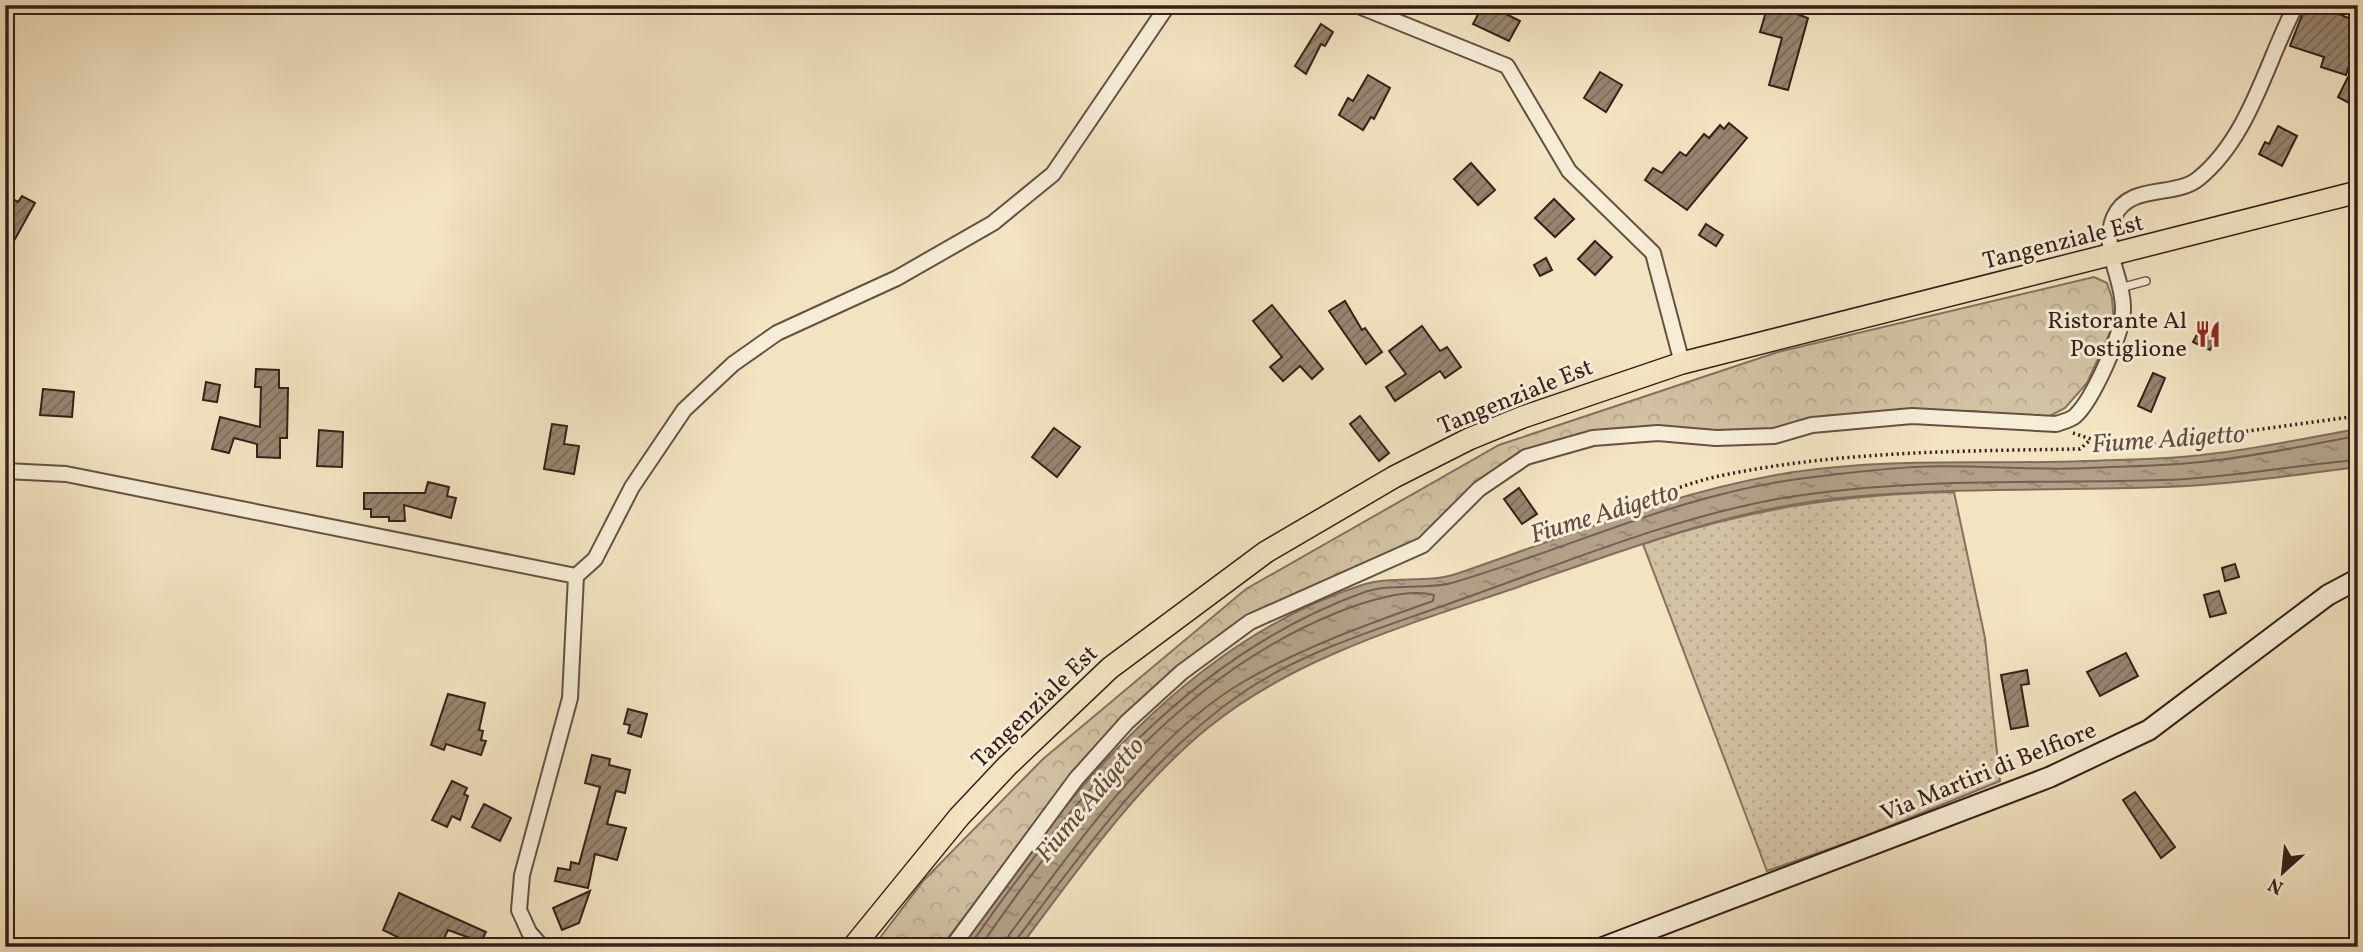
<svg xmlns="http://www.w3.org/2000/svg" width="2363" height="952" font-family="Vollkorn,serif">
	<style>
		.grass { fill: url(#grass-dots); stroke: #84715e; stroke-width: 2 }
		.forest { fill: url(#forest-crowns); stroke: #84715e; stroke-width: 2 }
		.water { fill: url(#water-ripples); stroke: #806d5c; stroke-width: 2 }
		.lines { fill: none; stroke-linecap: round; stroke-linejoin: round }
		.shore { stroke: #746050; stroke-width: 2 }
		.building { fill: url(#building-hatch); stroke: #352019; stroke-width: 2 }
		.lane-casing { stroke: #645143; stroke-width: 10 }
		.street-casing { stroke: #645143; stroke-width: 18 }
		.secondary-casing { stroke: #352019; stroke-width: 23 }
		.primary-casing { stroke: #352019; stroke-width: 24 }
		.path { stroke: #352019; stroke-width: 3.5; stroke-dasharray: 2 3.5; stroke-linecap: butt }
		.lane { stroke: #f7edd7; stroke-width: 7 }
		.street { stroke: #f7edd7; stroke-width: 14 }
		.secondary { stroke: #f7edd7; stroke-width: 19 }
		.primary { stroke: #f2e3c1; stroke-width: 21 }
		.labels { text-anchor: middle; stroke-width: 6; stroke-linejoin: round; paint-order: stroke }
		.street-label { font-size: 24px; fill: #352019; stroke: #f7edd7 }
		.poi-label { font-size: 24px; fill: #352019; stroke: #f7edd7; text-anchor: end }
		.water-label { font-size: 26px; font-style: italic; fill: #614d40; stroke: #f7edd7 }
	</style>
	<defs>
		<pattern id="grass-dots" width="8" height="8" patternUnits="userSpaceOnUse" patternTransform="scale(1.75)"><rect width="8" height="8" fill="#d2c2a4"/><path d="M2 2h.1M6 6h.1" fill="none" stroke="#b5a68d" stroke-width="1.8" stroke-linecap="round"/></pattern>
		<pattern id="forest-crowns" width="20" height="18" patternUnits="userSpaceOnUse" patternTransform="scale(1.75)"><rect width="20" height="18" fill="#d2c2a4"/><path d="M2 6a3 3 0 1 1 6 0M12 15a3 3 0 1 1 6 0" fill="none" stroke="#b5a68d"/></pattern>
		<pattern id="water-ripples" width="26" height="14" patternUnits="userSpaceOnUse" patternTransform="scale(1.75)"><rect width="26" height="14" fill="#b2a188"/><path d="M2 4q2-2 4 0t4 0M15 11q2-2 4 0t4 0" fill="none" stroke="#92836e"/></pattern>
		<pattern id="building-hatch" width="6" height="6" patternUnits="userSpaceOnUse" patternTransform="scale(1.75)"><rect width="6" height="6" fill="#978570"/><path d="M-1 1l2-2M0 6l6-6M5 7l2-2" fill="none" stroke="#7c6c5b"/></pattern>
	</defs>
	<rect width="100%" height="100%" fill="#f2e3c1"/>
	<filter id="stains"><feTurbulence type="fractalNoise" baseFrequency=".00286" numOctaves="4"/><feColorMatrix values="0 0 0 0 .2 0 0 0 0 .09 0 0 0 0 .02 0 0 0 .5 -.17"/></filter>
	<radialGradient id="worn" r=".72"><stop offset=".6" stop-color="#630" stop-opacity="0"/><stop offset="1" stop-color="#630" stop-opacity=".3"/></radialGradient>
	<path class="grass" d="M 1954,492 L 1985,638 L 2000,781 L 1863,837 L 1767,871 L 1643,544 C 1750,509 1842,494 1954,492 Z"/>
	<path class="forest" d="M 2094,277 L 2107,283 L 2112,298 L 2114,324 L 2087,383 L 2065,408 L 2044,419 L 1972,411 L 1915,412 L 1774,433 L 1722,434 L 1662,429 L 1527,452 L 1420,540 L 1250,614 L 1195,654 L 1129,714 L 1069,779 L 941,947 L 873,947 L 924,880 L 1043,759 L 1246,589 L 1499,445 L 1778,352 Z"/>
	<path class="water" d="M 2358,429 L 2358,467 C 2294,475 2229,485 2165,487 C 2060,491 1955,487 1851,497 C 1736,507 1629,548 1521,586 C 1414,623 1298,655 1209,727 C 1135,787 1077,871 1020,947 L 960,947 C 1062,800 1186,642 1362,585 C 1392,575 1426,584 1456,574 C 1567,536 1678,490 1794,472 C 1894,457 1986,465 2085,461 C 2129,460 2175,459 2218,453 C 2265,447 2311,437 2358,429 Z"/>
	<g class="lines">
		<g class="shore">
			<path d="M 969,947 C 1070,800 1189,656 1362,593 C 1391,582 1426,591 1455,582 C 1570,548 1679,495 1798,479 C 1837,474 1876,469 1915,467 C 1972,464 2030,471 2087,468 C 2130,466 2176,466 2219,460 C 2266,454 2312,444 2358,436"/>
			<path d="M 980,947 C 1071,814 1182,675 1336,613 C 1363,602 1406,588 1434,595 L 1433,601 C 1368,624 1303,647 1243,682 C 1152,735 1071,852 1009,935 L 1006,947"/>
			<path d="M 1015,947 L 1016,940 C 1083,852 1150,756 1242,693 C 1308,648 1389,626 1462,599 C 1567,562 1674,517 1783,498 C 1908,477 2038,484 2164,480 C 2229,478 2293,465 2358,460"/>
		</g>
	</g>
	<g class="building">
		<path d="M 1483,5 L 1505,5 L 1502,12 L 1520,21 L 1509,41 L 1473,24 Z"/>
		<path d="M 1768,5 L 1799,5 L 1797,14 L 1808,18 L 1788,90 L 1769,85 L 1782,38 L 1760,32 Z"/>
		<path d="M 2306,5 L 2317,5 L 2358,22 L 2358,38 L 2346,75 L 2321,67 L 2324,57 L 2290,46 Z"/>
		<path d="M 1321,24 L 1333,32 L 1325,46 L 1321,44 L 1306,74 L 1295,66 Z"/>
		<path d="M 1600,72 L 1622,85 L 1606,112 L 1584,98 Z"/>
		<path d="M 1368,75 L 1390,88 L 1374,119 L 1371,117 L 1363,130 L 1339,115 L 1348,98 L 1353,101 Z"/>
		<path d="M 2348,77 L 2358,82 L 2351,104 L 2338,97 Z"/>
		<path d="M 1729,123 L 1747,138 L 1687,210 L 1645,180 L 1653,168 L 1662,173 L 1680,152 L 1686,156 L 1704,134 L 1709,138 L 1720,125 L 1724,129 Z"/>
		<path d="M 2278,126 L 2297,136 L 2282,166 L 2259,154 L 2265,142 L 2269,144 Z"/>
		<path d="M 1471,163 L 1495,190 L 1478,205 L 1454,179 Z"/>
		<path d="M 5,195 L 18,202 L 22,196 L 35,203 L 5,257 Z"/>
		<path d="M 1554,199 L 1574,219 L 1555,237 L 1535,218 Z"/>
		<path d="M 1706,224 L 1723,235 L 1716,246 L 1699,235 Z"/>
		<path d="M 1595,241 L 1612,257 L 1595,275 L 1578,259 Z"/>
		<path d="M 1546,258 L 1552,270 L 1540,276 L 1534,265 Z"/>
		<path d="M 1345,301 L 1362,330 L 1365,328 L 1382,352 L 1366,364 L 1329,311 Z"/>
		<path d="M 1272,305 L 1323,369 L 1312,379 L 1300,366 L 1283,381 L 1270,367 L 1282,357 L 1253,321 Z"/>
		<path d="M 2203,323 L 2220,331 L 2210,350 L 2193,342 Z"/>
		<path d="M 1422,326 L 1440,351 L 1447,347 L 1461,367 L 1445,378 L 1440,371 L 1395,401 L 1386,387 L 1406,374 L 1389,351 Z"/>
		<path d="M 256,369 L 279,370 L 279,388 L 288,388 L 287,438 L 280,438 L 280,458 L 257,457 L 257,444 L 234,438 L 229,453 L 212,449 L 220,417 L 260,427 L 261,387 L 255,387 Z"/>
		<path d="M 2153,373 L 2165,378 L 2151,412 L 2138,406 Z"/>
		<path d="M 206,382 L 220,385 L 217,402 L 203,400 Z"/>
		<path d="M 43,389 L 74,392 L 72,417 L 40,415 Z"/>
		<path d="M 1360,416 L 1389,453 L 1379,461 L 1350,424 Z"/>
		<path d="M 552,424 L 567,426 L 564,444 L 579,446 L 574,474 L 544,469 Z"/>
		<path d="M 1054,428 L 1080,447 L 1057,477 L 1032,457 Z"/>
		<path d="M 319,430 L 343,432 L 342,467 L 317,466 Z"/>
		<path d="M 428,482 L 449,487 L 447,496 L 456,498 L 451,518 L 404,505 L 405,521 L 389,521 L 389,517 L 371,517 L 371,509 L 364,509 L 364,493 L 425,493 Z"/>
		<path d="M 1519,488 L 1537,514 L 1522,524 L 1504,499 Z"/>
		<path d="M 2235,564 L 2239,577 L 2225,581 L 2222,568 Z"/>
		<path d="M 2219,591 L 2226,613 L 2210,617 L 2204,595 Z"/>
		<path d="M 2126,653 L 2138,676 L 2100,696 L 2087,672 Z"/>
		<path d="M 2027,670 L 2029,684 L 2021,685 L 2028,726 L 2011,729 L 2001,675 Z"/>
		<path d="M 448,694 L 485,703 L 479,730 L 483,731 L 481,740 L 486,741 L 481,755 L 446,744 L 444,750 L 431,745 Z"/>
		<path d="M 628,709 L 647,714 L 641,737 L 628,733 L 630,725 L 624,724 Z"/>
		<path d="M 592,755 L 610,759 L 609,765 L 630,770 L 625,793 L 616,791 L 607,824 L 626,828 L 617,860 L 595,854 L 588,888 L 555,881 L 558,868 L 570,870 L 571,862 L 579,864 L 600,787 L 585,783 Z"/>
		<path d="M 452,781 L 467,788 L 464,794 L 468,796 L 460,820 L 452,816 L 447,827 L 432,820 Z"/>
		<path d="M 2135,792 L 2175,847 L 2161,858 L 2123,800 Z"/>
		<path d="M 484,804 L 511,818 L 500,841 L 472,827 Z"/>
		<path d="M 590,891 L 579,923 L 562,930 L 553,908 Z"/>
		<path d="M 399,893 L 486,932 L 481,942 L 448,930 L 440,947 L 409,947 L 410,943 L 383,930 Z"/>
	</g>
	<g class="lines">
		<defs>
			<path id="lane" d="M 2120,288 L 2146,281"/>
			<g id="street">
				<path d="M 1356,5 L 1507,66 L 1569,171 L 1653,253 L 1682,363"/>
				<path d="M 5,471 L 66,474 L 576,576"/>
				<path d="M 542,947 L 529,932 L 519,910 L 522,875 L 570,698 L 576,576 L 595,559 L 632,487 L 684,410 L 733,364 L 777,333 L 897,278 L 993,223 L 1053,174 L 1168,5"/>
				<path d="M 952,947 L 1076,779 L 1127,722 L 1182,672 L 1250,622 L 1423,545 L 1479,489 L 1526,457 L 1593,438 L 1658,433 L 1716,438 L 1774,436 L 1812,425 L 1912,416 L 2056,424 C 2062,422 2071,420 2075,416 C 2092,401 2123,333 2123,310 C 2124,278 2100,250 2114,217 C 2129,183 2174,198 2198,179 C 2250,137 2266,62 2296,5"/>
			</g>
			<path id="secondary" d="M 1604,947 L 2050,777 L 2149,730 L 2328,595 L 2358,579"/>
			<path id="primary" d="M 853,947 L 959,817 L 1007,766 L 1110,668 L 1266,552 L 1394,477 L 1469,439 L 1523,417 L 1682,363 L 2358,192"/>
		</defs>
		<use href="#lane" class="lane-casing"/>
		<use href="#street" class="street-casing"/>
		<use href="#secondary" class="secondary-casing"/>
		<use href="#primary" class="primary-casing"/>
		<g class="path">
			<path d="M 2073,433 L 2109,445 L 2152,444 L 2358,416"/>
			<path d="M 1633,503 C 1663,494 1693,481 1724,475 C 1841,451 1961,451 2080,449 L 2089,441"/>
		</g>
		<use href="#lane" class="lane"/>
		<use href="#street" class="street"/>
		<use href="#secondary" class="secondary"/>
		<use href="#primary" class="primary"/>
	</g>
	<defs>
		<symbol id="restaurant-bare" viewBox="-9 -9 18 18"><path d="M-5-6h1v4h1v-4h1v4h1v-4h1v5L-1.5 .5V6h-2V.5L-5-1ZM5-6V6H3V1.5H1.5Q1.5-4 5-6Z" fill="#8f2418" stroke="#f7edd7" stroke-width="2.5" paint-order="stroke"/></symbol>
	</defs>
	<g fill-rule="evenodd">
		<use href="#restaurant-bare" x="2189" y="315" width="38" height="38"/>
	</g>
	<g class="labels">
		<g class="street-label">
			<text transform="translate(2063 241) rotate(-14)" y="8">Tangenziale Est</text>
			<text transform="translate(1515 396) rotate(-22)" y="8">Tangenziale Est</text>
			<text transform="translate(1034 706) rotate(-44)" y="8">Tangenziale Est</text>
			<text transform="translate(1988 771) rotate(-22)" y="8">Via Martiri di Belfiore</text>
		</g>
		<g class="poi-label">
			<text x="2187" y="328">Ristorante Al<tspan x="2187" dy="28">Postiglione</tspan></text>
		</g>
		<g class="water-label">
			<text transform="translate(2168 438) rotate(-4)" y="9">Fiume Adigetto</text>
			<text transform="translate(1604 512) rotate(-17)" y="9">Fiume Adigetto</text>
			<text transform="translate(1089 799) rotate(-50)" y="9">Fiume Adigetto</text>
		</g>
	</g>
	<rect width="2363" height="952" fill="none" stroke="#f2e3c1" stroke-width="28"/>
	<rect x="7" y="7" width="2349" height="938" fill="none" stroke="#352019" stroke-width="3.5"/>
	<rect x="14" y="14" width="2335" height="924" fill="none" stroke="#352019" stroke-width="2"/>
	<g transform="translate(2283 872) rotate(207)" stroke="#f7edd7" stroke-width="5" paint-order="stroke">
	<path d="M0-5L12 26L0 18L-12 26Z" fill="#352019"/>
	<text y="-10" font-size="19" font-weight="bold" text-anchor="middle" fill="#352019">N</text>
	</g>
	<rect width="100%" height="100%" filter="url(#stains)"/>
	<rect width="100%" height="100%" fill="url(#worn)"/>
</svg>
